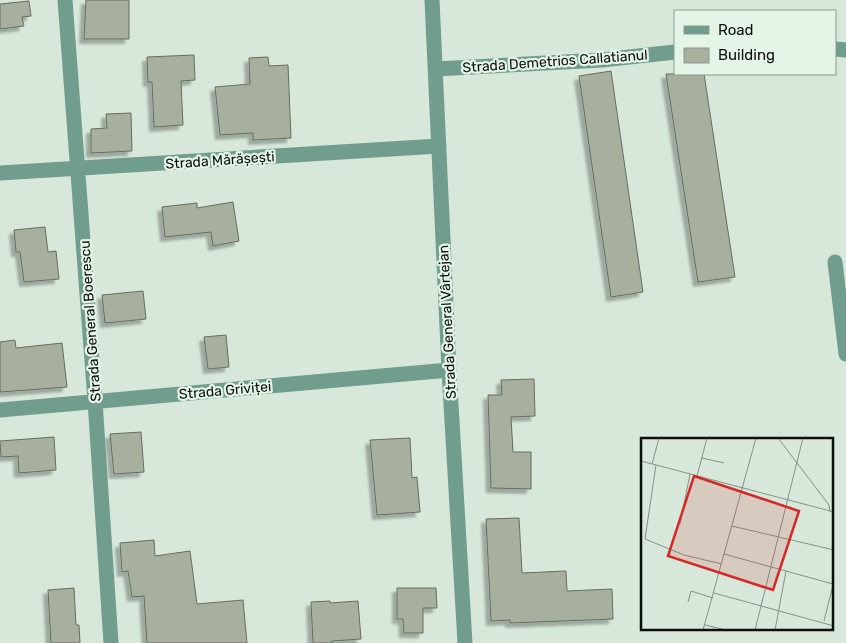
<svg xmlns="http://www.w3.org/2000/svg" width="846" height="643" font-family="Rubik,sans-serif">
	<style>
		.building { fill: #a7b09f; stroke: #666d5e; filter: url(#shadow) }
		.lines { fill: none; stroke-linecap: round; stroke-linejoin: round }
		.minor { stroke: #709d8e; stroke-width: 15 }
		.labels { text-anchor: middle; stroke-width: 4.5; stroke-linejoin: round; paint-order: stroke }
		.street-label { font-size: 14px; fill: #0b100c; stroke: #e4f4e7 }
		.inset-road { fill: none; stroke: #859188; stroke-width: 1 }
		.view { fill: #d62828; fill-opacity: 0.15; stroke: #d62828; stroke-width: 2.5 }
		.inset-edge { fill: none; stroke: #0b100c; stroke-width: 2.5 }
	</style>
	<defs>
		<filter id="shadow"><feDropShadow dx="-4.5" dy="4.5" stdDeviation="1" flood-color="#0004"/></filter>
	</defs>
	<rect width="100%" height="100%" fill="#d7e7da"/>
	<path class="building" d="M86,0h43v39h-45z
		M29,1l2,15 -9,1 2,9 -24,3v-25z
		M194,55l1,25 -14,1 2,44 -29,2 -2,-45h-4l-1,-25z
		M268,57l1,9 19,-1 3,73 -38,2v-7l-33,2 -5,-48 35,-3 -1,-26z
		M611,71l32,221 -32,5 -32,-221z
		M666,74h38l31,203 -37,5z
		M131,113l1,38 -41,2v-24l16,-1 -1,-14z
		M233,202l6,39 -26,5 -2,-14 -46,5 -3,-30 35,-4v5z
		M45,227l3,25 8,-1 3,28 -35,3 -4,-30h-4l-2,-22z
		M143,291l3,28 -41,4 -3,-28z
		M226,335l3,32 -21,2 -4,-32z
		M15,340l1,8 46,-5 5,44 -67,5v-50z
		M534,379l1,37 -24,1 2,35h18v37l-40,-1 -3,-93h14l-1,-15z
		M141,432l3,40 -30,2 -4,-40z
		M54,437l2,33 -37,3 -1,-17 -17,1 -1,-16z
		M410,438l2,40 5,-1 3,35 -43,3 -7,-75z
		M519,518l3,55 44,-2 1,20 45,-2 1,30 -103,4v-3l-19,1 -5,-102z
		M154,540l1,16 35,-5 7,53 46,-4 4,43h-100l-3,-47 -12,1 -4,-26 -6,1 -2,-29z
		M74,588l2,37h3l1,18h-29l-3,-53z
		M397,588h39l1,20h-14v25h-19l-1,-14h-6z
		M330,601v2l28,-2 3,38 -29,2v2h-19l-2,-41z"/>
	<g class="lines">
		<path class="minor" d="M65,0l30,401 16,242
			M432,0l17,370 16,273
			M835,49l11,1
			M436,69l166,-9 73,-8
			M0,173l439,-27
			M835,262l11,92
			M0,410l449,-40"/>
	</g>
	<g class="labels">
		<g class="street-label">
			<text transform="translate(555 61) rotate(-4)" y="5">Strada Demetrios Callatianul</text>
			<text transform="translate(220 160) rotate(-4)" y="5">Strada Mărășești</text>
			<text transform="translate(90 321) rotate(-94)" y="5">Strada General Boerescu</text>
			<text transform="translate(447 322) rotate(-93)" y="5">Strada General Vârtejan</text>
			<text transform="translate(225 390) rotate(-5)" y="5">Strada Griviței</text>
		</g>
	</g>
	<g transform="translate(641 438)">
		<rect width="192" height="192" fill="#d7e7da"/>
		<path class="inset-road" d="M137,0l51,67 1,7M61,20l22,5M0,23l193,51M11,26l7,-26M56,38l10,-38M39,86l10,-50M91,88l102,24M4,101l39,16 38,9M4,101l11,-74M83,116l109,30M73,155l120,33M47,164l3,-11 22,7M183,183l10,-40M64,187l21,5M62,192l53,-192M114,192l48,-192M134,192l11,-59"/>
		<path class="view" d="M53,38l105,35 -26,79 -105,-34z"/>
		<rect width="192" height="192" class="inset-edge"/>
	</g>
	<rect x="674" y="10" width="162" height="65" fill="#e4f4e7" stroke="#8d998f"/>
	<rect x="684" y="26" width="25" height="8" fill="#709d8e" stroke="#8d998f"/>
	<text x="718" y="35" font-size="15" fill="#0b100c">Road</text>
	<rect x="684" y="48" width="25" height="15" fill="#a7b09f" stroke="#8d998f"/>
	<text x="718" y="60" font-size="15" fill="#0b100c">Building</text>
</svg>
